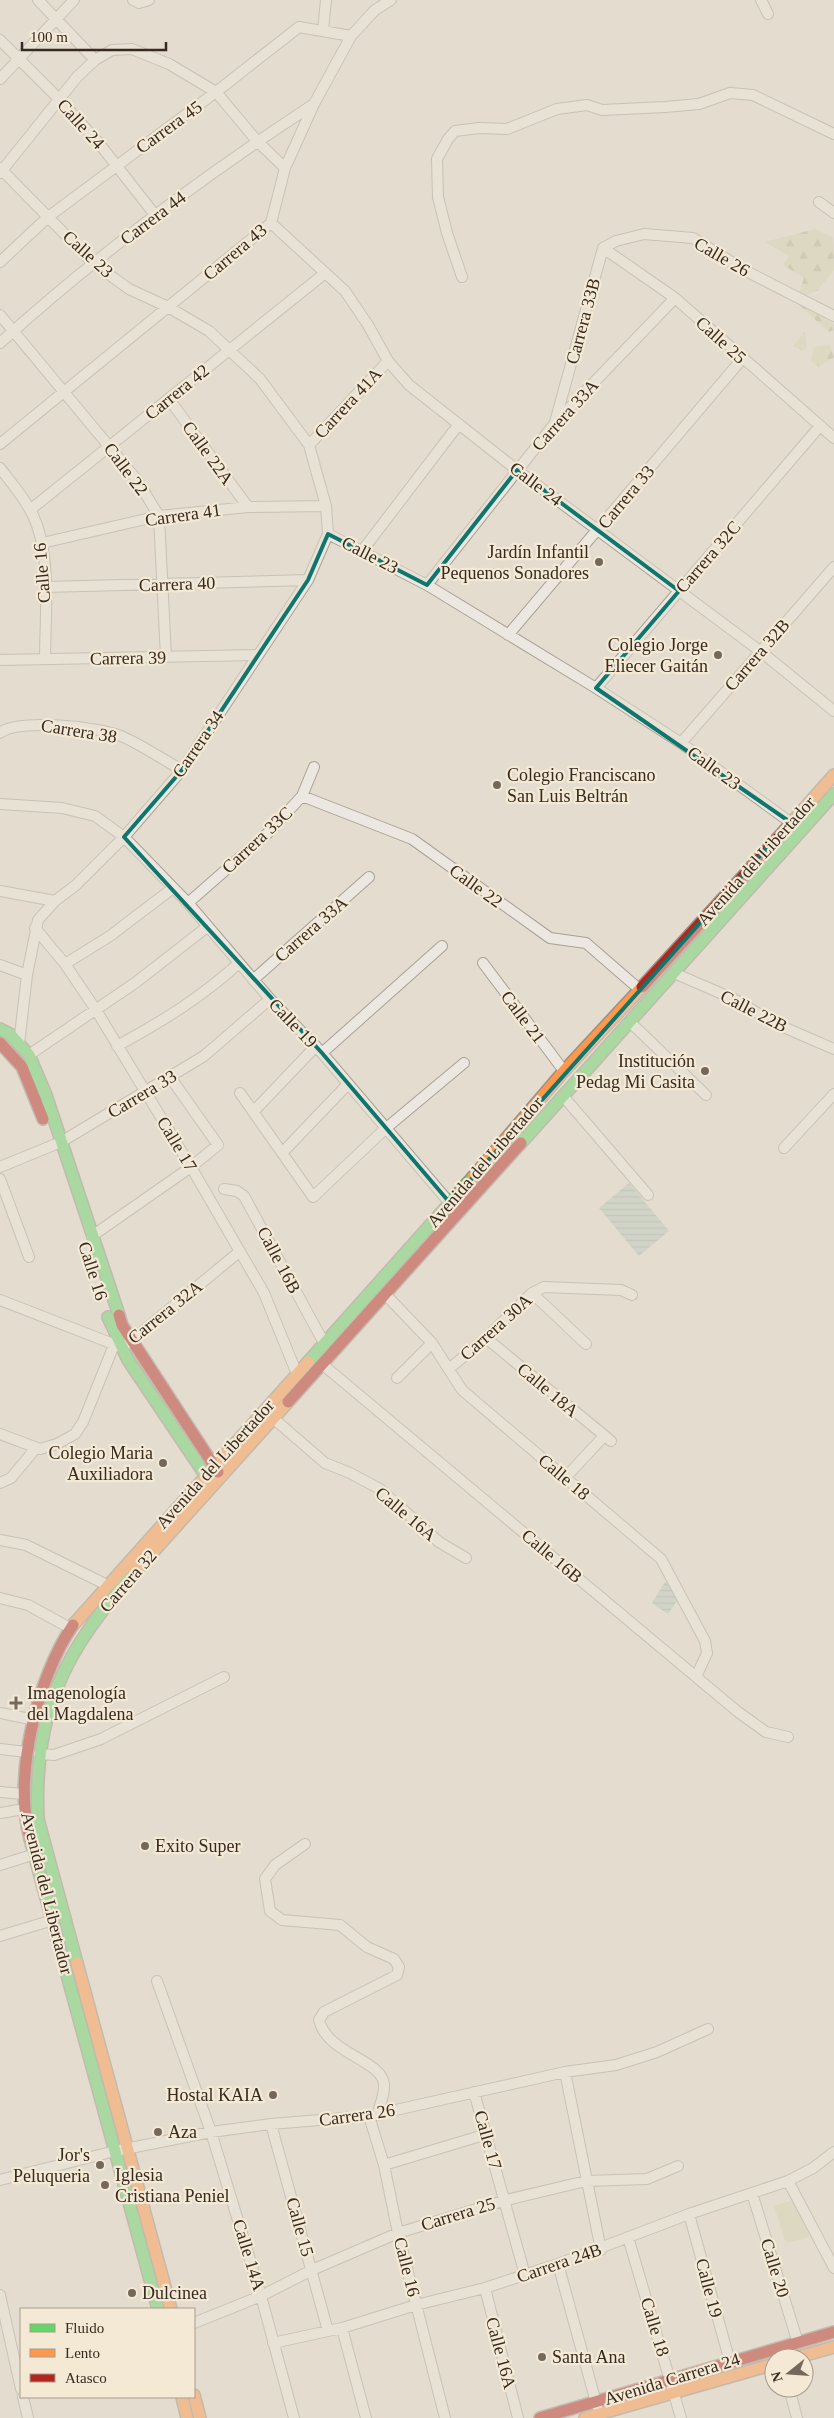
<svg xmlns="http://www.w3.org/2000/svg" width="834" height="2418" font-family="Georgia,serif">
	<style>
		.forest { fill: url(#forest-firs) }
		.pitch { fill: #d4d2b2 }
		.water { fill: url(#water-rules) }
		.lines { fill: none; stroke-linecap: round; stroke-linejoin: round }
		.street-casing { stroke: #a9a197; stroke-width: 12 }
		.fast-casing { stroke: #999187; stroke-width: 14 }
		.slow-casing { stroke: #999187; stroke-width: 14 }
		.jam-casing { stroke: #999187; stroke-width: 14 }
		.street { stroke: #ece7e0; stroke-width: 10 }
		.fast { stroke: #63d668; stroke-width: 11 }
		.slow { stroke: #ff974d; stroke-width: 11 }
		.jam { stroke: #b3261e; stroke-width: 11 }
		.marked { fill: none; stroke: #0f766e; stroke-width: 4; stroke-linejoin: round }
		.poi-dot { fill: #74685d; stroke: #f4e9d5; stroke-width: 2 }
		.labels { text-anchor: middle; stroke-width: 4.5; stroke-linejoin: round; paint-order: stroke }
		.street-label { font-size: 18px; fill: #372a20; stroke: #f4e9d5 }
		.poi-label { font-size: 18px; fill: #372a20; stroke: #f4e9d5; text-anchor: start }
	</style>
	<defs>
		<pattern id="forest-firs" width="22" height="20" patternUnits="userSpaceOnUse" patternTransform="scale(1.25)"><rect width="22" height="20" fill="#d4d2b2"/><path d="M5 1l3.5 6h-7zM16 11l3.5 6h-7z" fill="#b7b499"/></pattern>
		<pattern id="water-rules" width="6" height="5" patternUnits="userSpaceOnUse" patternTransform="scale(1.25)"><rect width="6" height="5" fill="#b9c8be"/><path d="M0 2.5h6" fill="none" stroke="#a0aca3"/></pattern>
	</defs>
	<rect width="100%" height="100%" fill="#e4dcce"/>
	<path class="forest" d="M815,229l18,9 1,32 -17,21 -11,4 -7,-2 5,-15 -21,-13 6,-9 -24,-14z
		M791,298l43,26v6l-5,2z
		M805,332l2,16 -5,3 -9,-5z
		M830,345l4,12 -15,10 -8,-6 3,-14z"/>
	<path class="pitch" d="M796,2199l13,38 -23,6 -12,-37z"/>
	<path class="water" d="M629,1183l40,48 -30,25 -40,-48z
		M665,1582l18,10 -15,22 -16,-11z"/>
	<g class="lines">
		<defs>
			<path id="street" d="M38,0l57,60
				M133,0l6,3 10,-3
				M761,0l7,14
				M323,31l3,-31
				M0,40l60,60 38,42 57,73
				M0,79l74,-79
				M0,168l93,95 36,26 39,18 41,24 51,48 49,66 17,61 2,28 -20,46 -126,190 -58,67 -48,48 -21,16 -17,19 -11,55 -8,69
				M0,173l77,-96 18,-17 17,-10 20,-1 37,15 47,28 41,49 28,27
				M819,202l15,11
				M271,223l74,68 23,34 20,36 21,24 108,85 243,181 74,60
				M603,248l72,50 159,140
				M603,248l13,-7 28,-7 49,4 53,33 88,45
				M0,262l48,-45 168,-125 83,-65 52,9
				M462,277l-15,-44 -9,-36 -1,-38 11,-20 7,-8 24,-3 28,1 50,-20 30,-4 15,5 63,-3 34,-3 31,-11 23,2 81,39
				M0,315l137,165 22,36 7,141
				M0,343c98,-89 204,-167 314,-239
				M169,399l79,108
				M555,422l48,-174
				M0,444l271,-221 14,-55 29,-64 37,-68 24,-26 16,-10
				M309,445l79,-84
				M0,468c10,13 21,26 29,40 24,40 16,106 16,151
				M30,510l294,-236
				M328,534l99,51 169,103 85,55 109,79
				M42,543l117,-27 89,-9 78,-1
				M362,551l97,-127
				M427,585l128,-162 120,-125
				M45,587l263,-7
				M508,635l234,-276
				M0,660l256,-5
				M596,688l224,-262
				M0,733c18,-15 100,-6 121,3 21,9 41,23 61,34
				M681,743l153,-176
				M302,796l110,43 138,99 36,5 53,46
				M0,804l62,4 33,8 29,21 64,66 82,96 52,54 132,155
				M0,891l55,10
				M188,903l81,-71 33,-36 12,-29
				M35,928l30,36 31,46 95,157 73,126 33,81
				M483,963l81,108
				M65,964l45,-28 63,-48
				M0,965l27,10
				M674,973l60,26 40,24 60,26
				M253,980l116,-103
				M630,1022l76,73
				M117,1046c44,-24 85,-49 122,-83
				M322,1053l120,-107
				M29,1055l106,-72 72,-56
				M240,1093l73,104 72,-68 79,-66
				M563,1096l85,99
				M253,1112l63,-66
				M784,1148l50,-54
				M282,1153l66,-69
				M0,1167l61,-25 143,-86 66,-57
				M0,1179l29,78
				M224,1189l13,2 7,5 80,147
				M92,1236l99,-69 27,-22 -48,-68
				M532,1293l54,51
				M385,1294l47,49 30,47 199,169 44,82 2,12 -11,24
				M0,1300l121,47 10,-6 108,-89
				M486,1338l125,103
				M322,1364l416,348 28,20 22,5
				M450,1368l36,-30 46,-45 12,-6 77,3 11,5
				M397,1378l35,-35
				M273,1418l52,45 25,10 30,16 59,53 27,16
				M0,1434l40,15 17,-5 18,-10 8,-12 31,-77
				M565,1478l39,-42
				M0,1483l11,-5 25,-30
				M0,1540l26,5 81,40
				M0,1598l28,7 42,23
				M0,1713l35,7
				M0,1749l27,3
				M39,1754l15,1 47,-16 123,-62
				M0,1792l24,2
				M0,1813l24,-4
				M305,1844l-30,21 -10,14 5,32 12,9 58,5 27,22 27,12 5,8 -2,8 -73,37 -5,8c9,35 62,39 65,64 1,10 -4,21 -7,31
				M0,1865l35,-11
				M0,1936l53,-16
				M157,1981l54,151 50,164 33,122
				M565,2072l36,178
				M474,2092l51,183
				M369,2116l15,49 14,68 47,185
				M271,2124l57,207
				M384,2165l103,-31
				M0,2180l115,-29 96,-19 60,-8 98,-8 196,-44 51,-7 41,-13 51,-23
				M788,2181l46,87
				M752,2193l46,150
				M689,2214l41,148
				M628,2237l53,181
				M558,2264l39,142
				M485,2288l33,130
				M0,2295l21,94
				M194,2323l67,-27 51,-26 86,-37 108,-33 80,-19 61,-2 31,-13
				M342,2328l24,90
				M273,2343l69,-15 74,-23 69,-17 73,-24 131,-50 99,-33 25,-13 21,-16
				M789,2388l8,30
				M23,2397l5,21"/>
			<path id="fast" d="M0,1029l10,5 19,21 17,40 73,220
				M521,1143l313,-349
				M108,1317l20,43 82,122
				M308,1362l165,-185
				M30,1839l128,470
				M77,1963l-39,-144c-5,-108 27,-169 97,-247"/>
			<path id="slow" d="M778,838l56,-63
				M473,1177l91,-106 78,-84
				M135,1572l153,-170
				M73,1625l235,-263
				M77,1963l94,346
				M795,2358l39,-11
				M194,2395l6,23
				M182,2397l5,21
				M585,2418l189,-54"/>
			<path id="jam" d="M642,987l136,-149
				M0,1043l22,24 21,52
				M119,1315l3,10 96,147
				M288,1402l233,-259
				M30,1839c-17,-63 7,-161 43,-214
				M540,2418l294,-86"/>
		</defs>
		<use href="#street" class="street-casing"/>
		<use href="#fast" class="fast-casing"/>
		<use href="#slow" class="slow-casing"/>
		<use href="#jam" class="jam-casing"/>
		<use href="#street" class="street"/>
		<use href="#fast" class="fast"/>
		<use href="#slow" class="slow"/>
		<use href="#jam" class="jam"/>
	</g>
	<path d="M0 0H834V2418H0ZM517,470l162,121 -83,97 194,134 -340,381 -128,-150 -198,-216 58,-67 126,-190 20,-46 99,51z" fill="#e4dcce" fill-opacity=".55" fill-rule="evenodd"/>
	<path class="marked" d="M517,470l162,121 -83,97 194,134 -340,381 -128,-150 -198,-216 58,-67 126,-190 20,-46 99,51z"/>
	<g class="poi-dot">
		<circle cx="599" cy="562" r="5"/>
		<circle cx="718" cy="655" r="5"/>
		<circle cx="497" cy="785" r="5"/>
		<circle cx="705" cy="1071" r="5"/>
		<circle cx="163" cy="1463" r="5"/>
		<path d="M13.5 1695.5h5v5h5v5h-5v5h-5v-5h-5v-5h5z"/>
		<circle cx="145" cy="1846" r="5"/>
		<circle cx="273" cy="2095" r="5"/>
		<circle cx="158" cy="2132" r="5"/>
		<circle cx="100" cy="2165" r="5"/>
		<circle cx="105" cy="2185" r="5"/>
		<circle cx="132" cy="2293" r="5"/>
		<circle cx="542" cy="2357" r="5"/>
	</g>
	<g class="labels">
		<g class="street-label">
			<text transform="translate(81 124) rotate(48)" y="6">Calle 24</text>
			<text transform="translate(169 127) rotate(-36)" y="6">Carrera 45</text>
			<text transform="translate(153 218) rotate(-37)" y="6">Carrera 44</text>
			<text transform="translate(235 252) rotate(-40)" y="6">Carrera 43</text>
			<text transform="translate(88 254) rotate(42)" y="6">Calle 23</text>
			<text transform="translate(722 257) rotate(30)" y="6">Calle 26</text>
			<text transform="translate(583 321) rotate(-75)" y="6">Carrera 33B</text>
			<text transform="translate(721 340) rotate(42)" y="6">Calle 25</text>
			<text transform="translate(177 392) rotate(-39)" y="6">Carrera 42</text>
			<text transform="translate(348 403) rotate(-47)" y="6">Carrera 41A</text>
			<text transform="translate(565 415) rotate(-48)" y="6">Carrera 33A</text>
			<text transform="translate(208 453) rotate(54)" y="6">Calle 22A</text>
			<text transform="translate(126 469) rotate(53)" y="6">Calle 22</text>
			<text transform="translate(536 484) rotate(37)" y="6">Calle 24</text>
			<text transform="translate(626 497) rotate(-50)" y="6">Carrera 33</text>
			<text transform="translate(183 515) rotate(-8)" y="6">Carrera 41</text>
			<text transform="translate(370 555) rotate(27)" y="6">Calle 23</text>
			<text transform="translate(708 557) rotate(-49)" y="6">Carrera 32C</text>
			<text transform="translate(42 573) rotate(-95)" y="6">Calle 16</text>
			<text transform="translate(177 584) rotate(-2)" y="6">Carrera 40</text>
			<text transform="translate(757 655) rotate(-49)" y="6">Carrera 32B</text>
			<text transform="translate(128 658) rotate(-1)" y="6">Carrera 39</text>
			<text transform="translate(79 731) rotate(9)" y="6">Carrera 38</text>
			<text transform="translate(198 744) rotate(-56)" y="6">Carrera 34</text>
			<text transform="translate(714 768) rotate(36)" y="6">Calle 23</text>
			<text transform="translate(257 840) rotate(-43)" y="6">Carrera 33C</text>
			<text transform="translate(756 861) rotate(-48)" y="6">Avenida del Libertador</text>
			<text transform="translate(476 886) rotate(36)" y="6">Calle 22</text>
			<text transform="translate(311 929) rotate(-41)" y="6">Carrera 33A</text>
			<text transform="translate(754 1011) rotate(27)" y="6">Calle 22B</text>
			<text transform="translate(523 1017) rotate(53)" y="6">Calle 21</text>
			<text transform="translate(293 1023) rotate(46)" y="6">Calle 19</text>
			<text transform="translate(142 1094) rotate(-31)" y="6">Carrera 33</text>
			<text transform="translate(177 1144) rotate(59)" y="6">Calle 17</text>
			<text transform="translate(485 1162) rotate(-49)" y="6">Avenida del Libertador</text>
			<text transform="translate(279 1260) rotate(62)" y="6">Calle 16B</text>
			<text transform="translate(93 1271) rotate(72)" y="6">Calle 16</text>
			<text transform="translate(165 1312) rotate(-39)" y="6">Carrera 32A</text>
			<text transform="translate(496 1327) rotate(-42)" y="6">Carrera 30A</text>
			<text transform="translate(548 1390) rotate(40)" y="6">Calle 18A</text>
			<text transform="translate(215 1464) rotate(-48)" y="6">Avenida del Libertador</text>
			<text transform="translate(564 1477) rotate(40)" y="6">Calle 18</text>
			<text transform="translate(406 1514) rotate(40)" y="6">Calle 16A</text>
			<text transform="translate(552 1556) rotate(40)" y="6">Calle 16B</text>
			<text transform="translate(128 1581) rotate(-49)" y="6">Carrera 32</text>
			<text transform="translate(47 1893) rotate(76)" y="6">Avenida del Libertador</text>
			<text transform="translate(357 2115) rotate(-8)" y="6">Carrera 26</text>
			<text transform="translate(488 2140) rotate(74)" y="6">Calle 17</text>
			<text transform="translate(458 2214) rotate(-17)" y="6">Carrera 25</text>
			<text transform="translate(300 2227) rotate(74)" y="6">Calle 15</text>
			<text transform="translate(249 2255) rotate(73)" y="6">Calle 14A</text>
			<text transform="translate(559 2263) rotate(-19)" y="6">Carrera 24B</text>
			<text transform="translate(407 2267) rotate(76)" y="6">Calle 16</text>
			<text transform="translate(775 2268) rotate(73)" y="6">Calle 20</text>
			<text transform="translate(709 2288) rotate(75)" y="6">Calle 19</text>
			<text transform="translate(655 2327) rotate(73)" y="6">Calle 18</text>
			<text transform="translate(501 2353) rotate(75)" y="6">Calle 16A</text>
			<text transform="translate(672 2379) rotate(-17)" y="6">Avenida Carrera 24</text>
		</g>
		<g class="poi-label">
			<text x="589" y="558" text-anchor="end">Jardín Infantil<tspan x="589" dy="21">Pequenos Sonadores</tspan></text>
			<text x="708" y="651" text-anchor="end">Colegio Jorge<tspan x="708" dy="21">Eliecer Gaitán</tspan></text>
			<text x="507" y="781">Colegio Franciscano<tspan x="507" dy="21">San Luis Beltrán</tspan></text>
			<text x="695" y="1067" text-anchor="end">Institución<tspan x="695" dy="21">Pedag Mi Casita</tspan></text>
			<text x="153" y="1459" text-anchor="end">Colegio Maria<tspan x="153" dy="21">Auxiliadora</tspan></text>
			<text x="27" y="1699">Imagenología<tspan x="27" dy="21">del Magdalena</tspan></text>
			<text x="155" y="1852">Exito Super</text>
			<text x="263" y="2101" text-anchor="end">Hostal KAIA</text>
			<text x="168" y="2138">Aza</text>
			<text x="90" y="2161" text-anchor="end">Jor's<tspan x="90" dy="21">Peluqueria</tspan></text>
			<text x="115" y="2181">Iglesia<tspan x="115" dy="21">Cristiana Peniel</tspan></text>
			<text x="142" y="2299">Dulcinea</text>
			<text x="552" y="2363">Santa Ana</text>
		</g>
	</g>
	<rect x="20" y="2308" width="175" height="90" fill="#f4e9d5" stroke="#a89d8d"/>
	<rect x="30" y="2324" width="25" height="8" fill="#63d668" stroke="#a89d8d"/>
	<text x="65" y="2333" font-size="15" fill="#372a20">Fluido</text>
	<rect x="30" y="2349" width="25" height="8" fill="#ff974d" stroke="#a89d8d"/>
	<text x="65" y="2358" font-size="15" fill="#372a20">Lento</text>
	<rect x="30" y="2374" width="25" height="8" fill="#b3261e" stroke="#a89d8d"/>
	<text x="65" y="2383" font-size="15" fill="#372a20">Atasco</text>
	<g transform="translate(789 2373) rotate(253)"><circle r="24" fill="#f4e9d5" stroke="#a89d8d"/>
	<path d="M0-4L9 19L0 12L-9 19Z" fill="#74685d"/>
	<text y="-8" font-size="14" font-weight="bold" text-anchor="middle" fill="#372a20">N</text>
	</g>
	<path d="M22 42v8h144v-8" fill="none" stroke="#372a20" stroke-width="2.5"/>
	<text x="30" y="42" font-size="15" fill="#372a20" stroke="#f4e9d5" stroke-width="4" paint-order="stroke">100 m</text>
</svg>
